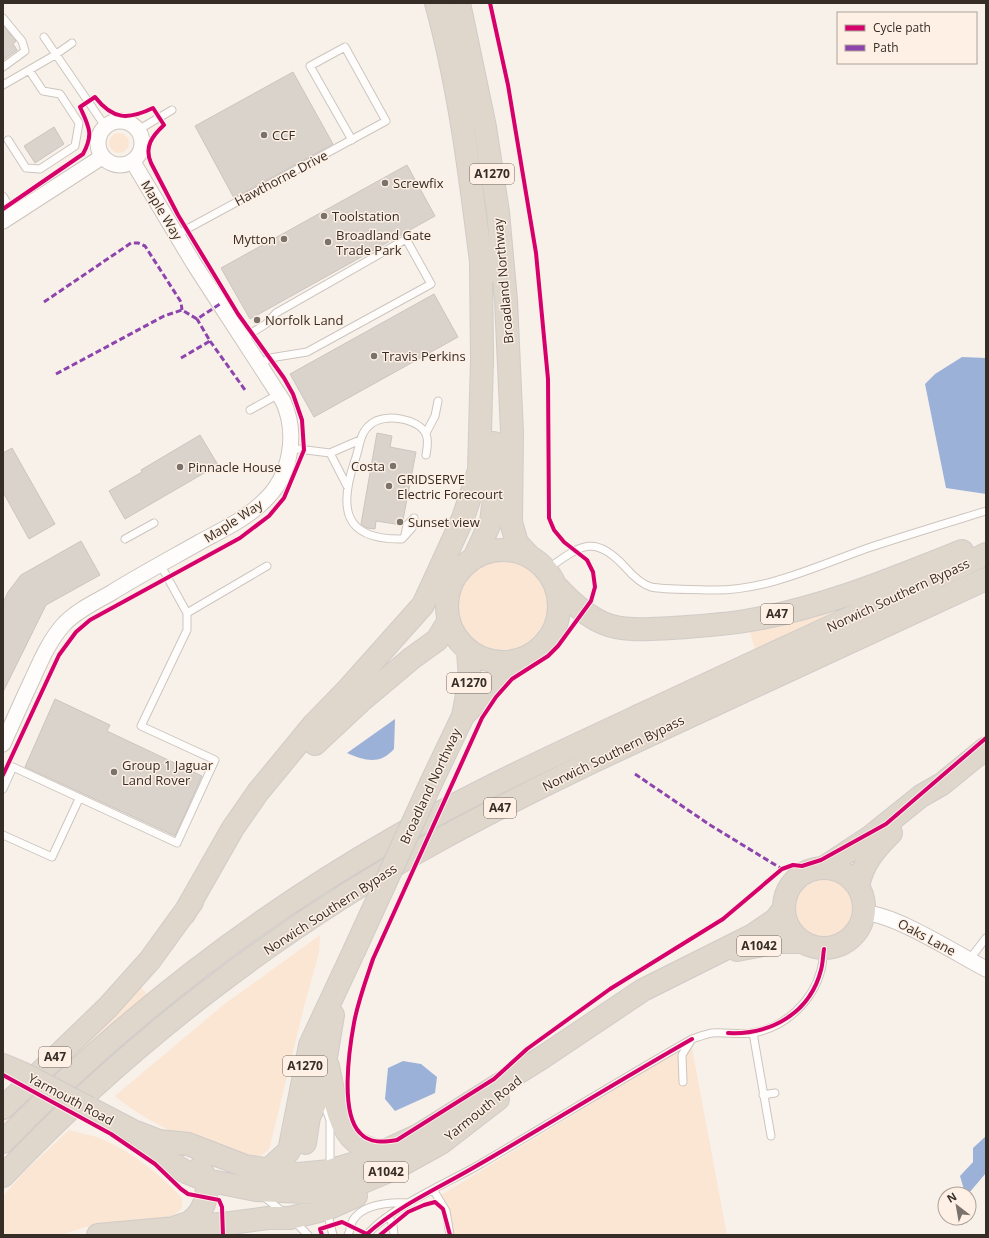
<svg xmlns="http://www.w3.org/2000/svg" width="989" height="1238" font-family="'Open Sans',sans-serif">
	<style>
		.green { fill: #fbe6d4 }
		.water { fill: #9bb1d8 }
		.building { fill: #dad3cc; stroke: #ccc4be }
		.lines { fill: none; stroke-linecap: round; stroke-linejoin: round }
		.service-casing { stroke: #cdc5be; stroke-width: 9 }
		.minor-casing { stroke: #cdc5be; stroke-width: 17 }
		.trunk-casing { stroke: #d0ccc8; stroke-width: 24 }
		.service { stroke: #fefdfc; stroke-width: 7 }
		.minor { stroke: #fefdfc; stroke-width: 15 }
		.trunk { stroke: #dfd6cc; stroke-width: 22 }
		.trunk-bridge-casing { stroke: #d0ccc8; stroke-width: 24; stroke-linecap: butt }
		.trunk-bridge { stroke: #dfd6cc; stroke-width: 22 }
		.quiet { stroke: #8e44ad; stroke-width: 3; stroke-dasharray: 6 3; stroke-linecap: butt }
		.cycleway-casing { stroke: #fef0e4; stroke-width: 6 }
		.cycleway { stroke: #d6006c; stroke-width: 4 }
		.poi-dot { fill: #7a726b; stroke: #fef0e4; stroke-width: 1.5 }
		.labels { text-anchor: middle; stroke-width: 3; stroke-linejoin: round; paint-order: stroke }
		.shield { fill: #fef0e4; stroke: #72685f; stroke-width: 1 }
		.shield-label { font-size: 12px; font-weight: bold; fill: #362d26 }
		.poi-label { font-size: 13px; fill: #362d26; stroke: #fef0e4; text-anchor: start }
		.street-label { font-size: 13px; fill: #362d26; stroke: #fef0e4 }
	</style>
	<rect width="100%" height="100%" fill="#f8f1ea"/>
	<path class="green" d="M109 143a10 10 0 1 1 20 0a10 10 0 1 1-20 0Z
		M458 606a46 46 0 1 1 92 0a46 46 0 1 1-92 0Z
		M920,576l-164,77 -7,-24z
		M795 910a30 30 0 1 1 60 0a30 30 0 1 1-60 0Z
		M320,935l-1,18 -15,54 -35,143 -14,10c-9,-2 -19,-2 -27,-5 -36,-13 -84,-34 -113,-59l108,-91z
		M139,985l9,10 -145,134v-10l13,-14z
		M692,1048l35,187h-273l-3,-19 -10,-21 231,-140z
		M69,1130c11,3 23,5 33,9 31,14 57,34 80,59v10l-8,7 -16,6 -72,6 -25,8h-58v-39l23,-26z"/>
	<path class="water" d="M962,357l24,1v136l-40,-6 -21,-104 10,-10z
		M395,719l-1,30c-14,16 -29,12 -47,4z
		M403,1061l18,3 16,13 -2,16 -40,18 -10,-12 3,-31z
		M986,1136v37l-17,20h-4l-5,-17 13,-14v-14z"/>
	<path class="building" d="M3,26l13,15 -3,3 4,6 -14,10z
		M293,72l40,72 -99,54 -39,-72z
		M54,127l10,17 -29,19 -11,-17z
		M407,165l28,51 -185,103 -29,-51z
		M434,294l24,43 -144,80 -24,-43z
		M377,433l15,3 -2,11 26,5 -14,73 -26,-4 -1,8 -8,-1 -6,-4z
		M200,435l18,30 -93,54 -16,-28 33,-19 -1,-2z
		M12,448l43,76 -26,15 -26,-47v-39z
		M81,541l19,34 -54,30 -43,87v-89l5,-11 13,-17z
		M55,699l55,26 -3,6 95,45 -27,60 -150,-69z"/>
	<g class="lines">
		<defs>
			<path id="service" d="M3,18l19,23 3,10 -22,16
				M44,37l61,89
				M3,85l52,-30 17,-12
				M138,130l34,-20
				M8,140l18,28 14,1 35,-23 4,-23 -19,-29 -17,-3 -14,-21
				M3,196l11,18
				M177,235l10,-6 199,-108 -41,-74 -35,19 42,74
				M243,338l23,-14 10,-11 130,-74 25,45 -124,68 -37,6 -9,6
				M250,410l29,-16
				M426,433l9,-17 3,-15
				M290,448l40,5 30,-13
				M330,453l17,33
				M412,528l-10,11c-60,1 -63,-32 -47,-79 5,-13 4,-27 16,-36 13,-11 47,-6 55,10 3,7 1,14 0,21
				M405,535l2,-10 7,-7
				M125,539l29,-16
				M546,570c33,-23 47,-38 79,-3 7,8 16,17 26,20 15,3 41,2 58,3 55,2 108,-24 159,-42 39,-13 79,-25 118,-37
				M187,613l80,-47
				M3,789l10,-22 164,76 38,-83 -74,-34 46,-96v-17l-27,-49
				M3,835l49,22 27,-58
				M969,960l17,-22
				M753,1033l18,103
				M683,1082l-1,-27 10,-16
				M763,1095l12,-2
				M322,1098l8,22v49
				M434,1191l12,20 4,24
				M263,1196l20,16
				M327,1212l6,23
				M389,1217l4,8 1,10
				M294,1221l14,14
				M348,1235c2,-4 3,-11 5,-15 11,-17 40,-18 58,-17
				M367,1235c21,-26 80,-52 110,-69 72,-42 143,-86 215,-127 6,-2 14,-5 20,-6 14,-1 27,2 40,0 33,-5 61,-32 69,-63 2,-7 2,-15 3,-21"/>
			<path id="minor" d="M98 143a22 22 0 1 1 44 0a22 22 0 1 1-44 0Z
				M3,221l99,-64
				M3,744c10,-22 19,-43 29,-64 9,-20 18,-41 33,-57 13,-13 30,-21 46,-30 29,-18 59,-34 89,-51 22,-12 46,-23 64,-41 27,-25 34,-67 19,-100l-89,-137 -61,-102
				M865,913c30,1 92,41 121,56"/>
			<path id="trunk" d="M436,3c25,90 35,182 47,274
				M459,3l26,124 13,85 8,88 6,133 -1,89 6,21 13,14
				M447 606a56 56 0 1 1 112 0a56 56 0 1 1-112 0Z
				M474,558l17,-37 3,-22v-56
				M558,588c13,14 27,27 45,35 21,9 47,6 69,5 25,-2 49,-3 73,-7 75,-12 147,-42 217,-70
				M463,716l51,-54
				M315,744l47,-44 50,-42 25,-18 11,-18
				M431,783l32,-67 7,-37 -2,-28
				M784 908a40 40 0 1 1 80 0a40 40 0 1 1-80 0Z
				M823,868l47,-31 51,-41 21,-12 44,-36
				M858,887c4,-23 17,-38 33,-54
				M184,914l49,-86 25,-36 56,-68 35,-36 74,-83 18,-39 22,-48 16,-48 3,-111 -1,-95
				M737,950l41,-8h23
				M3,1065l19,8
				M328,1066c5,21 9,61 27,75 8,7 19,9 29,11
				M3,1108l105,-101 42,-47 42,-58
				M89,1108l44,23 26,10 29,3 57,22 53,8 32,-3 12,-4 23,-7 54,-25 124,-78 100,-67 110,-55 22,-15 8,-10
				M140,1137l23,21 23,14 20,8 50,10 73,3 22,-6 45,-19 45,-25 57,-44
				M3,1142c115,-118 249,-223 393,-305 80,-46 165,-85 249,-124 113,-53 228,-105 341,-159
				M305,1143l4,-26 11,-24 13,-78
				M269,1169l20,-18 21,-106 44,-94
				M3,1176c126,-133 276,-248 436,-336 91,-50 184,-93 277,-136 90,-41 180,-83 270,-125
				M176,1227c5,-2 11,-3 15,-6 16,-12 21,-36 9,-53
				M98,1235l133,-12 37,-5h22l37,-9 29,-13"/>
		</defs>
		<use href="#service" class="service-casing"/>
		<use href="#minor" class="minor-casing"/>
		<use href="#trunk" class="trunk-casing"/>
		<use href="#service" class="service"/>
		<use href="#minor" class="minor"/>
		<use href="#trunk" class="trunk"/>
		<defs>
			<path id="trunk-bridge" d="M354,951l77,-168
				M22,1073l67,35"/>
		</defs>
		<use href="#trunk-bridge" class="trunk-bridge-casing"/>
		<use href="#trunk-bridge" class="trunk-bridge"/>
		<path class="quiet" d="M44,302l87,-59h7l7,3 36,56 1,8
			M210,341l35,49
			M181,358l29,-17 -13,-22
			M56,374l108,-58 18,-6 15,9 23,-15
			M635,774l75,51 72,44"/>
		<defs>
			<path id="cycleway" d="M490,3l18,82 28,168 12,126 1,139 5,12 10,12 23,18 6,12 2,15 -4,14 -33,45 -10,10 -36,23 -16,18 -14,21 -109,241c-7,21 -15,42 -19,64 -5,27 -14,90 6,110 10,11 24,9 37,7l97,-61 33,-30 83,-60 113,-70 59,-50 11,-4 9,1 19,-6 65,-36 100,-86
				M3,209l80,-55c11,-20 6,-27 -3,-47l15,-10c18,23 33,23 58,11l11,17c-12,11 -20,22 -13,38l27,52 60,99 46,64 9,16 9,26 2,30 -20,48 -15,18 -29,22 -150,82 -14,12 -17,23 -56,120
				M728,1033c43,2 82,-20 93,-63 2,-7 2,-15 3,-21
				M3,1075l108,59 44,30 26,25 7,5 31,6 3,7 1,28
				M367,1234c32,-29 74,-47 111,-69 71,-41 142,-85 214,-126
				M322,1235l-2,-6 22,-7 27,13
				M380,1235l28,-23 16,-7 11,-3 8,7 7,26"/>
		</defs>
		<use href="#cycleway" class="cycleway-casing"/>
		<use href="#cycleway" class="cycleway"/>
	</g>
	<g class="poi-dot">
		<circle cx="264" cy="135" r="4"/>
		<circle cx="385" cy="183" r="4"/>
		<circle cx="324" cy="216" r="4"/>
		<circle cx="284" cy="239" r="4"/>
		<circle cx="328" cy="242" r="4"/>
		<circle cx="257" cy="320" r="4"/>
		<circle cx="374" cy="356" r="4"/>
		<circle cx="393" cy="466" r="4"/>
		<circle cx="180" cy="467" r="4"/>
		<circle cx="389" cy="486" r="4"/>
		<circle cx="400" cy="522" r="4"/>
		<circle cx="114" cy="772" r="4"/>
	</g>
	<g class="labels">
		<g class="shield">
			<rect x="470" y="164" width="44" height="20" rx="3"/>
			<rect x="761" y="604" width="32" height="20" rx="3"/>
			<rect x="447" y="673" width="44" height="20" rx="3"/>
			<rect x="484" y="798" width="32" height="20" rx="3"/>
			<rect x="737" y="936" width="44" height="20" rx="3"/>
			<rect x="39" y="1047" width="32" height="20" rx="3"/>
			<rect x="283" y="1056" width="44" height="20" rx="3"/>
			<rect x="364" y="1162" width="44" height="20" rx="3"/>
		</g>
		<g class="shield-label">
			<text x="492" y="178">A1270</text>
			<text x="777" y="618">A47</text>
			<text x="469" y="687">A1270</text>
			<text x="500" y="812">A47</text>
			<text x="759" y="950">A1042</text>
			<text x="55" y="1061">A47</text>
			<text x="305" y="1070">A1270</text>
			<text x="386" y="1176">A1042</text>
		</g>
		<g class="poi-label">
			<text x="272" y="140">CCF</text>
			<text x="393" y="188">Screwfix</text>
			<text x="332" y="221">Toolstation</text>
			<text x="336" y="240">Broadland Gate<tspan x="336" dy="15">Trade Park</tspan></text>
			<text x="276" y="244" text-anchor="end">Mytton</text>
			<text x="265" y="325">Norfolk Land</text>
			<text x="382" y="361">Travis Perkins</text>
			<text x="385" y="471" text-anchor="end">Costa</text>
			<text x="188" y="472">Pinnacle House</text>
			<text x="397" y="484">GRIDSERVE<tspan x="397" dy="15">Electric Forecourt</tspan></text>
			<text x="408" y="527">Sunset view</text>
			<text x="122" y="770">Group 1 Jaguar<tspan x="122" dy="15">Land Rover</tspan></text>
		</g>
		<g class="street-label">
			<text transform="translate(281 178) rotate(-28)" y="5">Hawthorne Drive</text>
			<text transform="translate(162 210) rotate(59)" y="5">Maple Way</text>
			<text transform="translate(503 281) rotate(-95)" y="5">Broadland Northway</text>
			<text transform="translate(233 521) rotate(-33)" y="5">Maple Way</text>
			<text transform="translate(898 595) rotate(-25)" y="5">Norwich Southern Bypass</text>
			<text transform="translate(613 753) rotate(-26)" y="5">Norwich Southern Bypass</text>
			<text transform="translate(430 786) rotate(-65)" y="5">Broadland Northway</text>
			<text transform="translate(330 909) rotate(-33)" y="5">Norwich Southern Bypass</text>
			<text transform="translate(927 937) rotate(28)" y="5">Oaks Lane</text>
			<text transform="translate(71 1099) rotate(28)" y="5">Yarmouth Road</text>
			<text transform="translate(483 1108) rotate(-39)" y="5">Yarmouth Road</text>
		</g>
	</g>
	<rect width="989" height="1238" fill="none" stroke="#362d26" stroke-width="8"/>
	<rect x="837" y="12" width="140" height="52" fill="#fef0e4" stroke="#aea298"/>
	<rect x="845" y="25" width="20" height="6" fill="#d6006c" stroke="#aea298"/>
	<text x="873" y="32" font-size="12" fill="#362d26">Cycle path</text>
	<rect x="845" y="45" width="20" height="6" fill="#8e44ad" stroke="#aea298"/>
	<text x="873" y="52" font-size="12" fill="#362d26">Path</text>
	<g transform="translate(957 1206) rotate(329)"><circle r="19" fill="#fef0e4" stroke="#aea298"/>
	<path d="M0-3L7 15L0 10L-7 15Z" fill="#7a726b"/>
	<text y="-6" font-size="11" font-weight="bold" text-anchor="middle" fill="#362d26">N</text>
	</g>
</svg>
